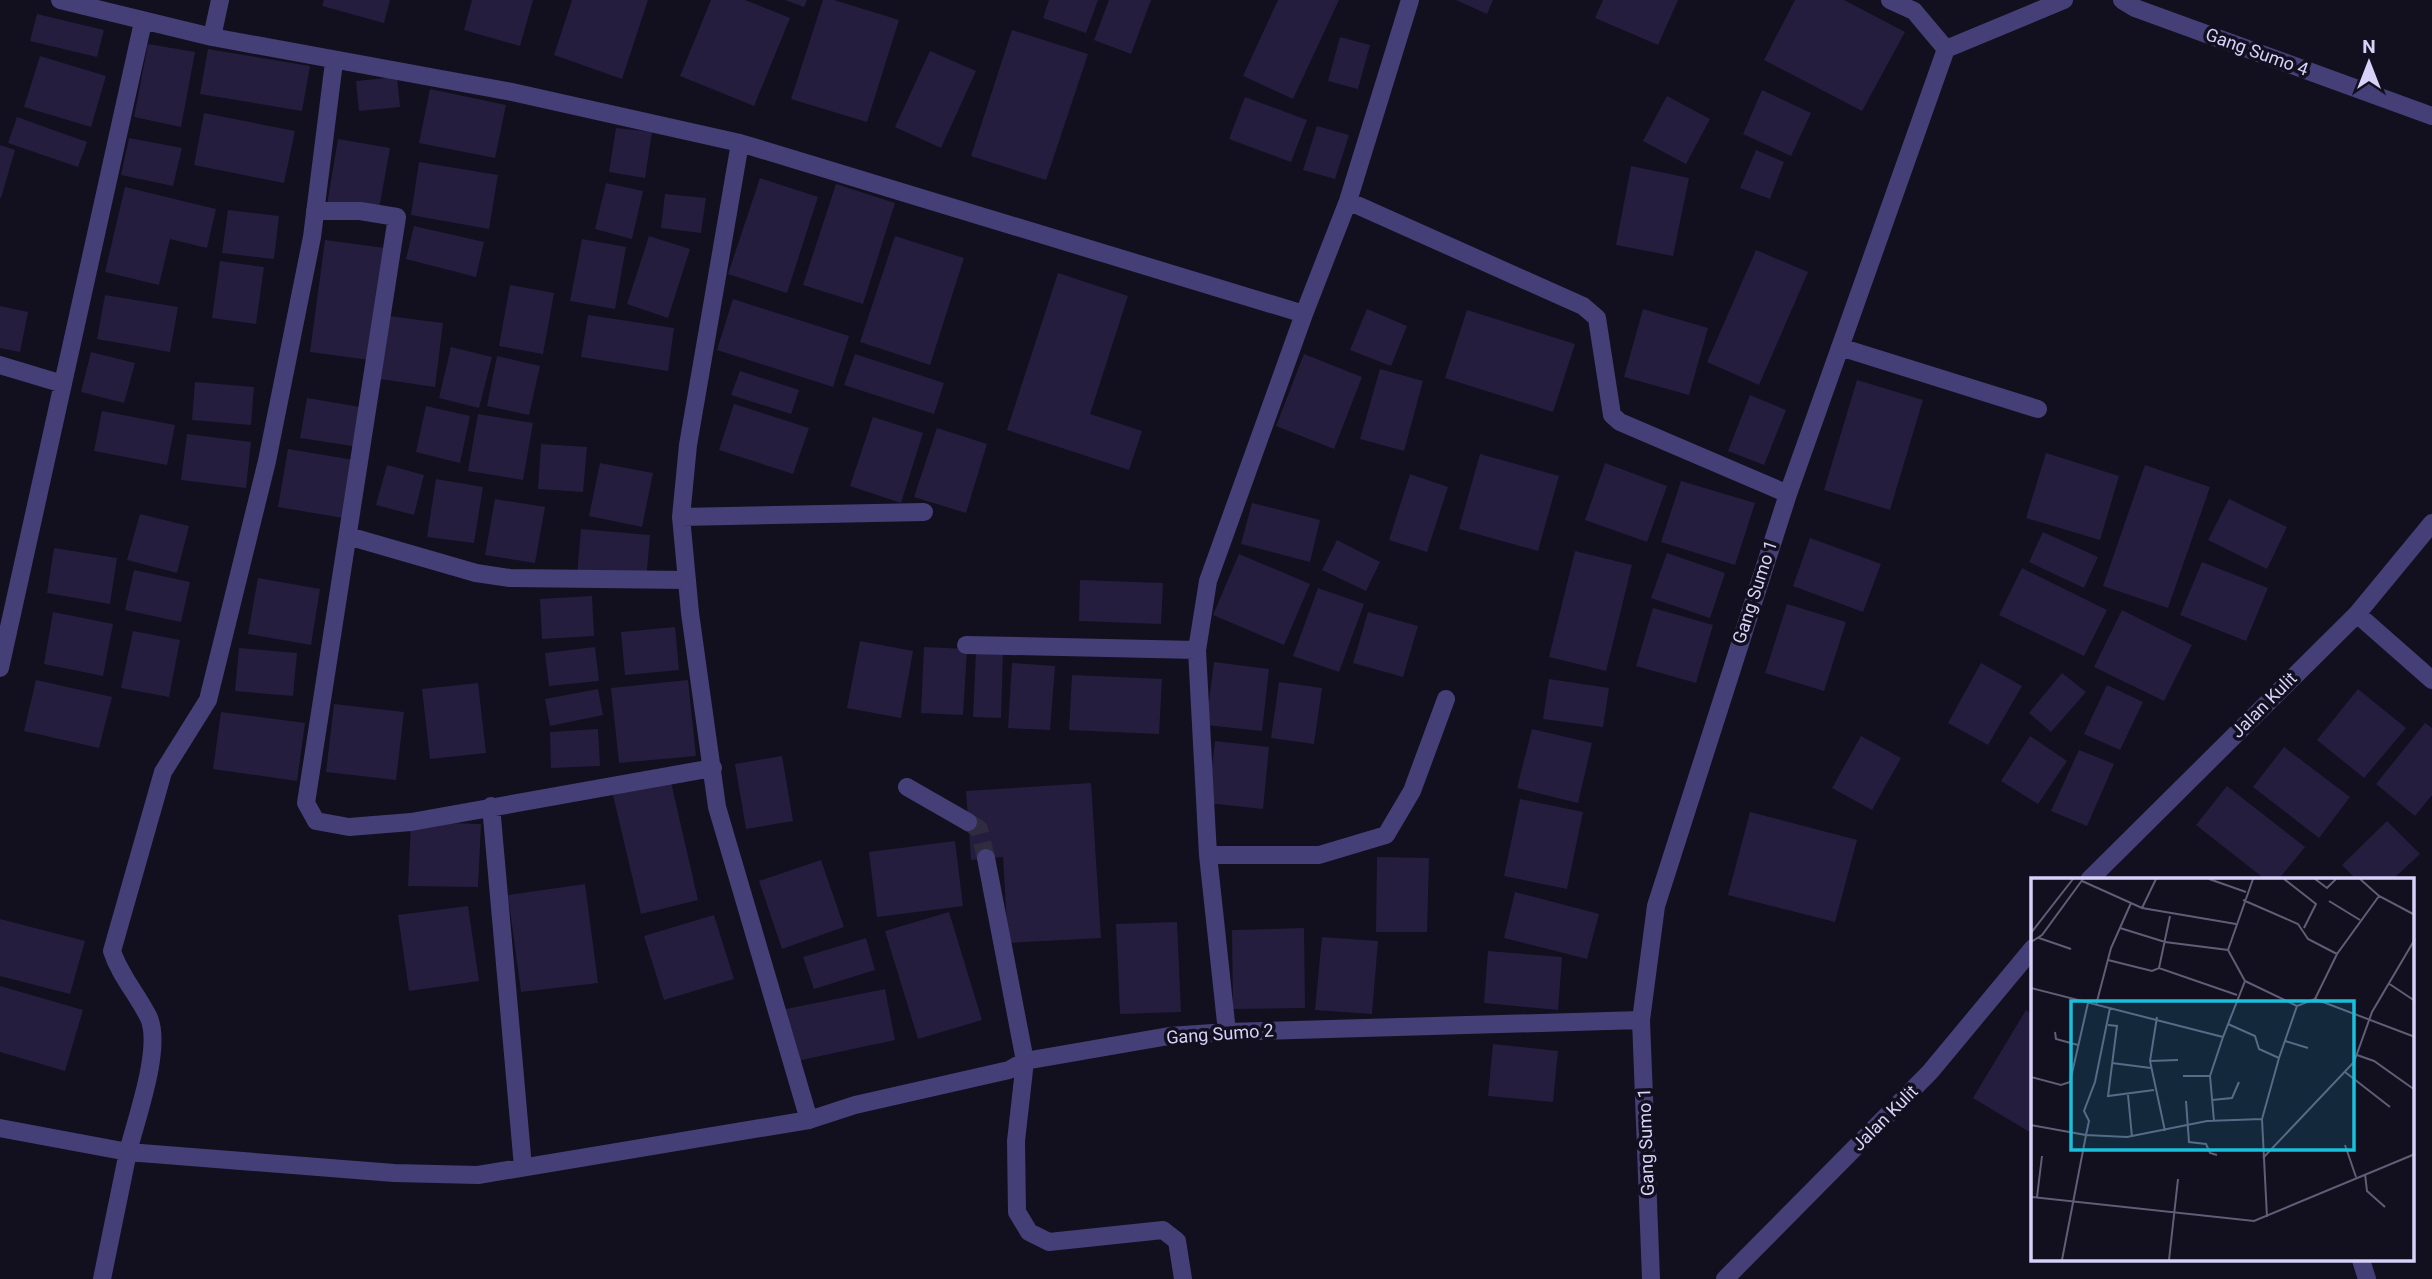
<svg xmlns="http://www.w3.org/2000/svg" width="2432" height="1279" font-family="Roboto,sans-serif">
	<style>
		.building { fill: #251d3d }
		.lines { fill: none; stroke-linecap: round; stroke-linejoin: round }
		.street-tunnel { stroke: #302c3f; stroke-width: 18; stroke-dasharray: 18 9; stroke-linecap: butt }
		.street { stroke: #443f77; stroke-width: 18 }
		.labels { text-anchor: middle; stroke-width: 7; stroke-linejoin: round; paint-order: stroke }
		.street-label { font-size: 18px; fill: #d8d1f9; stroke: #120f1e }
		.inset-road { fill: none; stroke: #615d76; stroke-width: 2 }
		.view { fill: #1abfdc; fill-opacity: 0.15; stroke: #1abfdc; stroke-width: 3.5 }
		.inset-edge { fill: none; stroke: #d8d1f9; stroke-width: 3.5 }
	</style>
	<rect width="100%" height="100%" fill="#120f1e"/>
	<path class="building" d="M324,0h66l-6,23 -62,-17z
		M472,0h61l-13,46 -56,-16z
		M572,0h76l-26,79 -68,-24z
		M711,0h34l45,18 -36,88 -74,-30z
		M785,0h22l-3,7z
		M823,0h11l65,20 -32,102 -76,-23z
		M1049,0h49l-12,33 -43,-15z
		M1109,0h42l-20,54 -37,-14z
		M1278,0h61l-46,99 -50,-23z
		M1456,0h37l-6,14z
		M1603,0h75l-20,45 -63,-27z
		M1795,0h49l61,32 -43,79 -98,-51z
		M37,14l67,16 -7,27 -67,-16z
		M1012,30l76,24 -42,126 -75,-24z
		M1340,37l30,8 -12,44 -30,-8z
		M148,44l47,8 -14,75 -47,-10z
		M208,49l102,17 -8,45 -102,-17z
		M930,51l46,20 -35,77 -46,-21z
		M40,56l66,20 -15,51 -67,-20z
		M397,77l3,30 -41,4 -3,-30z
		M430,89l76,16 -11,53 -76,-15z
		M1762,90l49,23 -20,43 -48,-22z
		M1667,96l43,23 -24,45 -43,-23z
		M1245,97l62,23 -16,42 -62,-23z
		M204,113l91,18 -11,52 -90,-18z
		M17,117l70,25 -9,25 -70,-24z
		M1317,126l32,9 -14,44 -32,-9z
		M616,128l36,4 -7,46 -36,-6z
		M129,138l53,10 -9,38 -52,-11z
		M338,139l52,9 -12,67 -51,-10z
		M0,145l15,5 -14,48h-1z
		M1756,150l28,12 -14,37 -30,-11z
		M419,162l79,13 -9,54 -78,-14z
		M1631,166l58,12 -16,78 -57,-11z
		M760,178l58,19 -31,96 -59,-19z
		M606,183l37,8 -11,48 -37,-10z
		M836,184l59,19 -32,101 -60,-19z
		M125,187l91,22 -9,39 -37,-9 -11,46 -54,-13z
		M665,194l41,4 -5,35 -40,-5z
		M228,210l51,6 -5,43 -52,-6z
		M414,226l70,16 -8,35 -70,-18z
		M649,236l41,13 -22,69 -41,-14z
		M895,236l69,22 -34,107 -70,-23z
		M582,239l44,8 -11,62 -45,-8z
		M325,240l60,8 -15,112 -60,-8z
		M1756,250l52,22 -49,113 -52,-23z
		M220,261l44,6 -8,57 -44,-6z
		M1058,273l70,23 -38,118 52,17 -13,39 -122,-40z
		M510,285l44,8 -11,61 -44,-8z
		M105,295l73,12 -8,45 -73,-13z
		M733,299l116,37 -16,51 -116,-37z
		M0,306l28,6 -8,40 -20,-4z
		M1367,309l40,17 -16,40 -41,-16z
		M1643,309l65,19 -19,67 -65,-18z
		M1467,310l108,34 -22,68 -108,-34z
		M588,315l86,13 -6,43 -87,-14z
		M388,316l55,7 -8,64 -55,-8z
		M451,347l41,10 -13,51 -40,-10z
		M91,352l44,11 -11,40 -43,-11z
		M855,354l89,29 -10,31 -90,-29z
		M1304,354l58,23 -28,72 -58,-23z
		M497,356l43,10 -11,49 -42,-9z
		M1380,369l43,12 -19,70 -44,-12z
		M740,371l59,19 -8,24 -60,-19z
		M1857,380l66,20 -33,110 -66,-20z
		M195,382l59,5 -3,38 -59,-5z
		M1750,395l36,15 -22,55 -36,-14z
		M307,398l59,10 -7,39 -59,-9z
		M734,404l75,24 -16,46 -74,-24z
		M426,406l44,10 -10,47 -44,-11z
		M102,411l73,14 -8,40 -73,-14z
		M478,414l55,9 -10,57 -55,-9z
		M873,417l50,16 -22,70 -51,-17z
		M937,428l50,16 -21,69 -52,-16z
		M187,434l64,8 -5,46 -65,-8z
		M541,444l46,3 -4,45 -45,-3z
		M288,449l66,11 -11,58 -65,-11z
		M2046,453l73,23 -19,64 -74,-22z
		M1480,454l79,22 -21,75 -79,-22z
		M600,463l53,10 -11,54 -53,-11z
		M1605,463l62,23 -20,56 -62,-22z
		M387,465l37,10 -10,40 -38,-10z
		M2145,465l65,22 -42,121 -65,-22z
		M1410,474l38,13 -21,65 -38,-12z
		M436,479l47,8 -9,56 -47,-6z
		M1681,481l74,22 -20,62 -74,-23z
		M495,499l50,8 -10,56 -50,-8z
		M2229,499l58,28 -20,42 -59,-29z
		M1252,503l68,17 -10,42 -69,-18z
		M140,514l49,12 -12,47 -50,-13z
		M581,529l69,6 -4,46 -69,-6z
		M2043,532l55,25 -14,31 -55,-26z
		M1810,538l71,26 -18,48 -70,-26z
		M1337,540l43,22 -14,29 -44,-21z
		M54,548l63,10 -7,46 -63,-11z
		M1575,551l57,14 -26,106 -57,-14z
		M1667,553l58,20 -15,45 -59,-20z
		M1239,554l71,30 -26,61 -71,-30z
		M2202,562l66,26 -22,53 -66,-26z
		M2022,568l85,42 -23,46 -85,-41z
		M134,570l56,12 -9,40 -56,-12z
		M258,578l62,11 -9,56 -63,-11z
		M1080,580l83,3 -2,41 -82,-3z
		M1318,588l46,16 -25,68 -46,-16z
		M592,596l2,40 -52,3 -2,-40z
		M1787,604l59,18 -22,69 -59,-18z
		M1653,608l60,17 -17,58 -60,-17z
		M2122,610l70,35 -28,56 -70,-34z
		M53,612l60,12 -10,52 -59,-12z
		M1368,612l50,14 -15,51 -50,-14z
		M675,627l4,43 -54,5 -4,-43z
		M133,631l47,9 -11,57 -48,-9z
		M860,641l53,10 -12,67 -54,-10z
		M595,647l4,34 -50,5 -4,-33z
		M924,647l43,2 -4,66 -42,-2z
		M239,648l58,5 -4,43 -58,-5z
		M976,651l27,1 -2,66 -28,-1z
		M1214,662l55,7 -7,62 -56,-6z
		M1012,663l43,3 -5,64 -42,-2z
		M1981,663l41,23 -34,59 -40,-22z
		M2062,673l24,19 -35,40 -22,-19z
		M1072,675l90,4 -3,55 -90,-4z
		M1549,679l60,9 -6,39 -60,-8z
		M36,680l76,17 -13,51 -75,-17z
		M688,680l8,76 -77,7 -8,-75z
		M1279,682l43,6 -8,56 -43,-6z
		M478,683l8,70 -56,6 -8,-70z
		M2107,685l36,17 -23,48 -36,-16z
		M598,689l5,26 -53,11 -5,-27z
		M2358,689l48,39 -42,50 -47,-38z
		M334,704l70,8 -8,68 -70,-8z
		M221,712l84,11 -8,58 -84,-12z
		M2425,723l7,5v67l-17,21 -39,-32z
		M598,729l2,37 -49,2 -1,-36z
		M1532,729l60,14 -14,60 -61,-15z
		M1861,736l40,22 -29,52 -40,-22z
		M2030,736l37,25 -29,43 -37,-23z
		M1215,741l54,6 -6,62 -55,-6z
		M2284,747l66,50 -31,41 -66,-51z
		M2079,750l35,14 -27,62 -36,-15z
		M782,756l11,65 -47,8 -11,-65z
		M671,782l27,118 -57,14 -28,-119z
		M1091,783l10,155 -93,5 -5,-86 -32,3 -5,-69z
		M2227,786l78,61 -27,33h-12l-70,-55z
		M1520,799l63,13 -16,77 -63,-13z
		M1750,812l107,28 -22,82 -107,-27z
		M2387,821l33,33 -28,26h-35l-15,-15z
		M411,822l70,2 -3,63 -70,-1z
		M955,841l8,65 -86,11 -8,-65z
		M1377,857l52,1 -2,74h-51z
		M821,860l23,67 -62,22 -23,-68z
		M585,884l13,99 -77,9 -13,-97z
		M1515,892l84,22 -12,45 -83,-21z
		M468,906l11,75 -70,10 -11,-76z
		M949,912l33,108 -64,19 -33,-108z
		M714,915l20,64 -70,21 -20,-64z
		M0,919l85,22 -15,53 -70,-18z
		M1177,922l4,90 -61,2 -4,-90z
		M1304,928l1,80 -72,1 -1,-79z
		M1322,937l56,4 -6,73 -57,-4z
		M866,938l9,32 -61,19 -11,-32z
		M1488,951l74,6 -4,53 -74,-7z
		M0,986l83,24 -18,61 -65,-19z
		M885,989l10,51 -98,21 -11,-52z
		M2026,1010l7,5v119l-60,-36z
		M1493,1044l65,7 -5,51 -65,-6z"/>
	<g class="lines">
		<path class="street-tunnel" d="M968,822l11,7 7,29"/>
		<path class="street" d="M60,0l152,37 300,55 228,51 564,171 44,-113 62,-201
			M1890,0l24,11 32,38
			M2122,0l13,8 297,108
			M212,37l8,-37
			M740,143l-52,302 -7,72 9,96 27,194 92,313
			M1348,201l235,105 14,12 15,97 8,7 168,72
			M315,211h45l37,6 -91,586 10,18 33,6 62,-5 302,-54
			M1840,347l198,62
			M0,365l63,19
			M681,517l243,-5
			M348,536l128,37 34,5 177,2
			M2357,614l75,66
			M966,645l231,5 11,205 19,177
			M1197,650l11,-69 96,-267
			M0,668l143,-646
			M907,787l61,35
			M491,806l32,361
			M1208,855h111l67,-20 26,-44 34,-92
			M986,858l39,203 -9,80 1,71 12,20 20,10 114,-12 14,11 6,38
			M2089,880l268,-266 75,-91
			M0,1128l128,24c8,-33 34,-103 21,-134 -11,-23 -29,-42 -37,-67l51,-179 45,-72 59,-239 45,-224 22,-175
			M2361,1260l6,19
			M102,1279l26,-127 266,21 84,2 331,-55 46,-15 154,-35 16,-9 144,-25 58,-4 414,-12
			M1651,1279l-10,-259 15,-114 132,-412 158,-445 118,-49
			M1725,1279l205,-207 103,-124"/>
	</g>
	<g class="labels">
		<g class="street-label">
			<text transform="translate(2257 52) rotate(20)" y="6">Gang Sumo 4</text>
			<text transform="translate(1755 592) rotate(-72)" y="6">Gang Sumo 1</text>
			<text transform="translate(2264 705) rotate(-45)" y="6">Jalan Kulit</text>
			<text transform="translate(1220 1034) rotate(-4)" y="6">Gang Sumo 2</text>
			<text transform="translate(1885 1118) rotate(-45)" y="6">Jalan Kulit</text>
			<text transform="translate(1646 1142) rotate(-92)" y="6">Gang Sumo 1</text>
		</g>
	</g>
	<g transform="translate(2031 878)">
		<rect width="383" height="383" fill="#120f1e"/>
		<path class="inset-road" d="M178,1l37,13M253,1l32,25 -12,24M284,1l12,9 9,-9M329,1l19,17 36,19M51,3l60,27 94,16M212,22l55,24 10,15 29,15M298,23l31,19M111,30l14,-29M0,55l42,-54M8,60l32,11M0,64l11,-7 41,-56M197,72l25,-71M77,82l44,11 7,-3 78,27M128,90l11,-52M214,103l52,25M357,105l27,18M0,110l192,49 22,-56 -17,-31 -63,-8 -45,-14M284,121l100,38M65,127l15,-57 20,-45M126,139l-7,44 15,70M197,146l27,12 4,13 20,9M77,147l9,1 -9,70 46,-6M24,154l1,7 22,6M254,163l23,7M326,177l17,6 41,29M119,183l28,-1M81,185l39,5M314,194l45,35M152,198h27l4,45M179,198l13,-39M0,199l30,8 9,-3 18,-79M97,217l4,42M181,222l20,-2 7,-16M155,223l3,41 17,2 4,9 7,2M0,247l55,10 3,-14 -5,-10 11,-29 15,-74M314,267l11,32M232,280l91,-96 18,-50 43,-73M334,296l2,17 18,16M0,319l223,24 161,-67M6,319l5,-41M236,339l-5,-98 17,-61 18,-52 18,-7 22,-45 42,-58M31,382l24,-125 41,2 80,-16 55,-2M138,382l9,-81"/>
		<path class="view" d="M40,123h283v149h-283z"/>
		<rect width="383" height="383" class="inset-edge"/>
	</g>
	<g transform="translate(2369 63)" stroke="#120f1e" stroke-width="5" paint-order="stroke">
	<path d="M0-5L12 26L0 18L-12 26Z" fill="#d8d1f9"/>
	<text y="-10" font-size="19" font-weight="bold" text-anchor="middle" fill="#d8d1f9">N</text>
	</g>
</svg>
